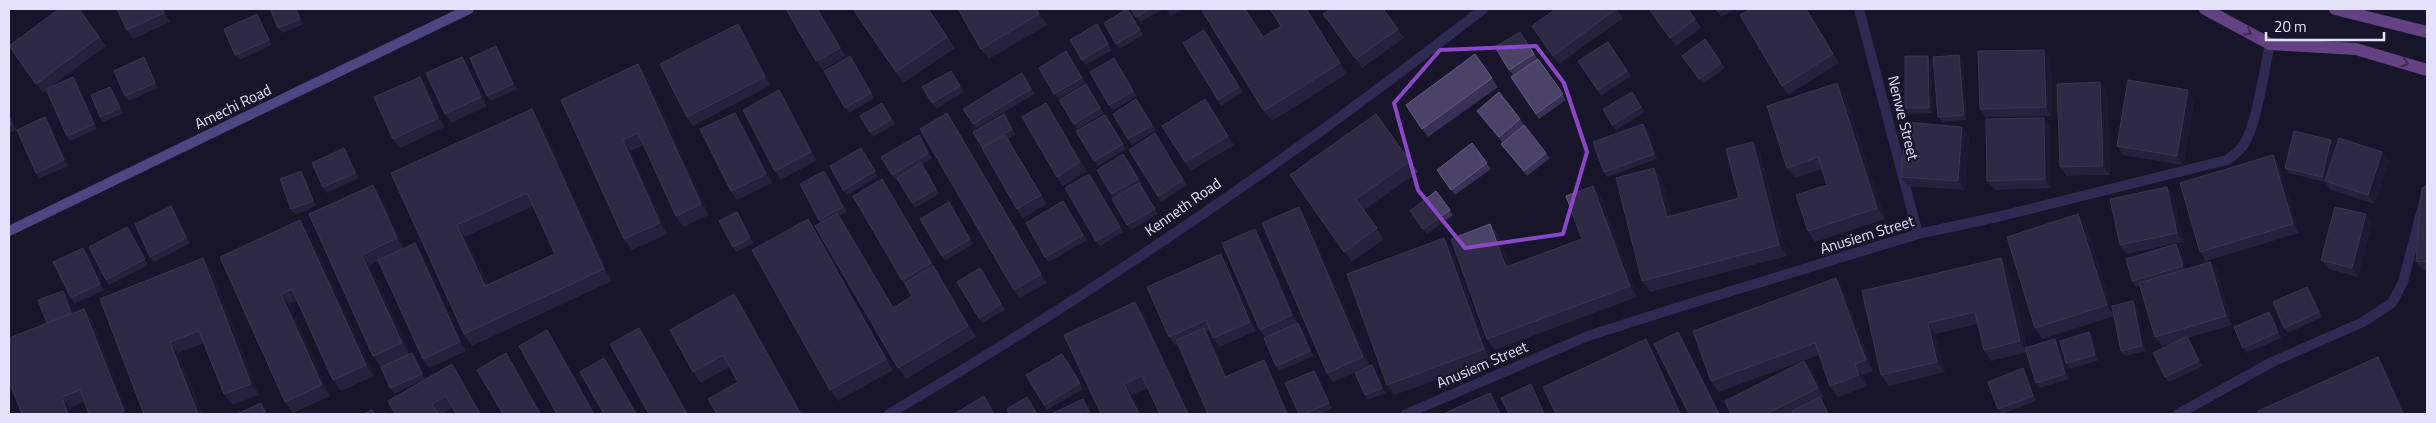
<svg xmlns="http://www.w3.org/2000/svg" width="2436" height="423" font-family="'Titillium Web',sans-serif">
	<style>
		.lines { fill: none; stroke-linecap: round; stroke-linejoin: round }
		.minor { stroke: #484683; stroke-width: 10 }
		.secondary { stroke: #8784f0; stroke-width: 10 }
		.primary { stroke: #c276ee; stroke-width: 12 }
		.wall { fill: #383055; fill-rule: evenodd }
		.shaded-wall { fill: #231d3d }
		.building { fill: #4a4367; stroke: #625c7e; fill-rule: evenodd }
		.oneway { stroke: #644182 }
		.marked { fill: none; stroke: #8b47c8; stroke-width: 4; stroke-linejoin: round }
		.labels { text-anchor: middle; stroke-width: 4.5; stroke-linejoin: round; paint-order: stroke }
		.street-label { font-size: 15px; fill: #e4e1fb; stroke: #18152a }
	</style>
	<rect width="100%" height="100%" fill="#18152a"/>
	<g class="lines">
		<path class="minor" d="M1859,9l59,225
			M889,414c206,-122 406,-258 594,-405
			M1406,414l182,-78 91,-29 239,-73 79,-17 230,-57c7,-5 13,-9 17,-16 13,-20 20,-74 26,-100
			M2178,414l94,-52 91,-40 29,-19 11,-21 24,-92"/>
		<path class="secondary" d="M9,231l460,-222"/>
		<path class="primary" d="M2205,9l65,35 86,5 71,21
			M2335,9l92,23"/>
	</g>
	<path class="wall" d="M79,9l27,37 -56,41 23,-10 4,5 20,47 -27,12 -3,-5 -21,-46 -3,3 -28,-38z
		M164,9l6,13 -37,17 -6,-9z
		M270,9h27l7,15 -22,9 -4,-5z
		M786,9h32l28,47 -23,14 -7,-9z
		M853,9h76l26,39 -52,35z
		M1037,9l10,16 -58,34 -8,-10z
		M1131,9h29l1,1 -21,12z
		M1166,9h18l-13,7z
		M1201,9h45l18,28 17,-11 -11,-17h37l40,65 -75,47 -8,-10z
		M1383,9l21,29 -42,30 -39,-54z
		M1616,9l7,9 -64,46 -27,-38z
		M1649,9h39l13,19 -25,18z
		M1716,9h20l-15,8z
		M1807,9l32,54 -51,32 -6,-9z
		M257,14l3,5 12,26 -33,15 -4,-5z
		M1131,14l12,21 -23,14 -4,-5z
		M738,24l6,9 27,52 -78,41 -6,-9z
		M1097,24l15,26 -26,15 -4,-5z
		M1520,32l18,27 28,41 -27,19 -28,-42 11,-7 -9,5 -4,-5z
		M1208,36l35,56 -22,14 -3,-6z
		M1705,39l20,29 -22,16 -21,-28z
		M1608,42l23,34 -30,20 -23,-35z
		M2044,50l7,9 1,57 -66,1 -6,-8z
		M1066,51l19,32 -27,16 -4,-5z
		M499,52l18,37 -26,12 -4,-5z
		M1475,54l23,33 -70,50 -22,-32z
		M1959,55l3,5 5,60 -25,2 -4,-5z
		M144,57l3,6 11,25 -30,13 -3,-5z
		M1114,58l23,38 -24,14 -4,-5z
		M853,61l21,37 -25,15 -4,-5z
		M1932,61v52l-23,1 -4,-6z
		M638,64l8,11 63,140 -26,12 -7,-11 -32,-71 -14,6 38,83 -36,16 -8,-11 -63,-139z
		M469,66l18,40 -36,17 -6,-9z
		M951,71l13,21 -28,17 -4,-6z
		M1022,73l13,21 -59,35 -3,-5z
		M420,77l6,8 19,42 -45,21 -7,-9z
		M2100,82l7,9 3,84 -44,1 -6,-9z
		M1086,84l18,29 -27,16 -3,-5z
		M779,90l6,9 32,61 -36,20 -6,-9z
		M114,92l10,21 -21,9 -3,-5z
		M1632,92l13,20 -29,18 -4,-5z
		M1845,94l40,125 -70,23 -7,-11 19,-46 -5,-16 -27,9 -8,-10z
		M1205,99l29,46 -43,26 -6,-9z
		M2194,99l-11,66 -60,-10 -6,-9z
		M882,103l13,21 -22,13 -3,-5z
		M1046,103l6,9 35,59 -24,15 -6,-9z
		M1140,104l16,26 -24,15 -4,-6z
		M532,109l8,12 72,160 -140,65 -8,-12 -73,-161zM533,206l22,48 -67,31 -23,-48z
		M1477,111l43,8 4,6 -22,17z
		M9,113l7,17 -7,3z
		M1004,114l12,21 -8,4 39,65 -24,14 -6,-9 -35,-61z
		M1376,114l42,58 -54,38 20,29 -32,23 -62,-87z
		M1105,115l21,34 -28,17 -4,-5z
		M2044,118l6,9 1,61 -57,2 -7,-9z
		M741,121l31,62 -35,17 -6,-9z
		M49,122l19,44 -28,12 -4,-5z
		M953,122l94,161 -27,15 -6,-8z
		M1647,129l10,30 -50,18 -3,-5z
		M1969,136l-4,54 -58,-4 -6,-9z
		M1158,139l29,46 -26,17 -3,-6z
		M922,140l10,18 -10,6 17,30 -24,14 -18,-29 -1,1 -4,-5z
		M2331,140l4,5 -5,19 52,-12 7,9 -14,43 -44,-14 -6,-8 -36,-9 -4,-5z
		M1472,143l19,26 -36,26 -18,-25z
		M1501,144l45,9 4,5 -23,18z
		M344,148l4,5 11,25 -32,15 -4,-6z
		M861,148l17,29 -31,18 -4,-5z
		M1760,152l27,104 -137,36 -8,-11 12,-113 8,11 10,37 67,-18z
		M1127,159l15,25 -2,1 18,29 -27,16 -4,-5 -16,-31z
		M2279,164l20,69 -93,28 -6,-9z
		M1089,174l34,58 -23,14 -4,-5z
		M305,176l11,30 -21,9 -4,-6z
		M828,176l19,36 -8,4 6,8 49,84 18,-12 -10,-16 -14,-92 88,149 -70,42 -8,-11 -79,-148z
		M373,185l7,11 24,52 17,4 45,99 -37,17 -6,-9 -44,-98 -9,4 40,89 -29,13 -8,-11 -64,-142z
		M2427,188v82h-5l-6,-9z
		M1436,191l17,24 -26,19 -17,-23z
		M2174,196l9,46 -57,12 -6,-9z
		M1601,197l36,100 -142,53 -8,-11 3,-115 8,10 11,32 73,-27z
		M171,206l4,6 15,31 -36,19 -4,-5z
		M1066,206l21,34 -38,22 -4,-5z
		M952,208l21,36 -28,17 -3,-5z
		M737,212l3,5 14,26 -18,9 -3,-5z
		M2078,214l8,11 27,87 24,-6 9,45 -21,5 -4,-5 -7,-35 -71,23 -8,-11z
		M2366,214l6,9 -14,54 -30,-8 -7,-9z
		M1305,216l65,150 -37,16 -6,-9z
		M127,227l4,5 17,33 -39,20 -3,-5z
		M815,230l78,140 -55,31 -8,-11z
		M308,231l66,145 -33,15 -8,-11 -36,-79 -8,3 41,92 -37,17 -8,-11 -65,-145z
		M1261,238l37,86 4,5 12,27 -35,15 -3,-5 -10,-28 -6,-8z
		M1444,238l7,11 41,111 -98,35 -7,-10z
		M2180,249l6,20 24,-7 7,8 15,55 -44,13 15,28 -34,16 -4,-5 10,-35 -13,4 -7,-9 -15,-52 -4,2 -4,-6z
		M87,253l17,37 -30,14 -3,-6z
		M203,258l8,11 48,126 -27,10 -8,-11 -20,-51 -26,10 24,61h-58l-44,-115z
		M2001,258l7,11 19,78 28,-8 3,5 11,35 -30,9 -3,-5 -9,-31 -36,9 -7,-11 -6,-26 -43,10 10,38 -56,14 -8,-11 -19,-84z
		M1227,263l29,68 -37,16 -6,-9 -3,-8 -3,2 3,5 17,39 37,-16 6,9 -62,45 -30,-70 -3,1 -6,-8z
		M984,273l21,37 -23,13 -3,-5z
		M2307,287l4,5 11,25 -34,16 -4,-5z
		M1843,289l30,82 -11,4 5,11 -29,11 -8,-11 -11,-31 -100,37 -8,-11z
		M63,291l4,5 6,17 11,-4 8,11 36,94h-39l-5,-12 -14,6 -48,6 25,-91z
		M734,294l8,11 60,109h-85l21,-32 -9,-15 -28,16 -8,-11z
		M1142,312l48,102h-30l-12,-26 -16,7 9,19h-40z
		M2269,312l4,5 8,21 -34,15 -4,-5z
		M2089,332l4,6 6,22 -29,9 -4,-6z
		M412,353l4,5 9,21 -31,15 -4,-6z
		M1066,359l17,30 -36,21 -3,-5z
		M452,364l7,11 -7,33 -11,6h-46z
		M1372,365l4,5 10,23 -18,7 -3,-5z
		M2023,368l3,5 10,28 -34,13 -4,-5z
		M1811,370l13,27 -4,2 7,9 -34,5 -3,1h-59z
		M1318,376l14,33 -13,5h-20z"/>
	<path class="shaded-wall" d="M162,9h2l6,13 -6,-9z
		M296,9h1l7,15 -4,-5z
		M817,9h1l28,47 -6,-8z
		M1036,9h1l10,16 -8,-11z
		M1245,9h1l25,39 -8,-11z
		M1306,9h1l40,65 -7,-11z
		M1806,9h1l32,54 -6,-9z
		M257,14l3,5 12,26 -3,-5z
		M738,24l6,9 27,52 -6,-8z
		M496,46l3,6 18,37 -4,-5z
		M2044,50l7,9 1,57 -6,-9z
		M1959,55l3,5 5,60 -3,-5z
		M1928,56l4,5v52l-3,-5z
		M144,57l3,6 11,25 -3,-5z
		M462,57l7,9 18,40 -6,-9z
		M638,64l8,11 63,140 -8,-11z
		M73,77l4,5 20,47 -3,-5z
		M420,77l6,8 19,42 -7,-9z
		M2100,82l7,9 3,84 -7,-9z
		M1837,83l8,11 40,125 -8,-11z
		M110,87l4,5 10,21 -4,-5z
		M779,90l6,9 32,61 -6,-8z
		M2188,90l6,9 -11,66 -6,-9z
		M1205,99l7,9 22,37 -6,-9z
		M1046,103l6,9 35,59 -7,-9z
		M532,109l8,12 72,160 -8,-12z
		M9,113l7,17 -4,-6 -3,-8z
		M735,113l6,8 31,62 -6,-9z
		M947,113l6,9 94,161 -6,-9z
		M45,117l4,5 19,44 -4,-6z
		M2044,118l6,9 1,61 -6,-9z
		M1643,124l4,5 10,30 -3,-5z
		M1962,127l7,9 -4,54 -7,-9z
		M1005,135l6,9 36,60 -6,-9z
		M623,140l7,11 38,83 -8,-11z
		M2331,140l4,5 -9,37 -4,-5z
		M1753,142l7,10 27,104 -8,-11z
		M344,148l4,5 11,25 -4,-5z
		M2382,152l7,9 -14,43 -7,-9z
		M2273,155l6,9 20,69 -6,-9z
		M1654,168l8,11 13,49 -8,-11z
		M301,171l4,5 11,30 -3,-5z
		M824,171l4,5 19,36 -4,-5z
		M1089,174l4,5 30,53 -3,-5z
		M882,179l6,9 49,84 -6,-9z
		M373,185l7,11 24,53 -7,-11z
		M1593,186l8,11 36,100 -7,-11z
		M2167,187l7,9 9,46 -6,-9z
		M171,206l4,6 15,31 -4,-5z
		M1299,207l6,9 65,150 -7,-9z
		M737,212l3,5 14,26 -4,-5z
		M837,213l8,11 55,95 -7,-11z
		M2078,214l8,11 28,91 -7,-11z
		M2366,214l6,9 -14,54 -6,-9z
		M808,219l7,11 78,140 -7,-11z
		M300,220l8,11 66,145 -8,-11z
		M1490,224l8,10 16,44 -8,-11z
		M457,225l8,12 28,61 -8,-12z
		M127,227l4,5 17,33 -3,-6z
		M1255,229l6,9 37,86 -6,-9z
		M1444,238l7,11 41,111 -8,-11z
		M415,243l6,9 45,99 -6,-9z
		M2176,244l4,5 6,23 -3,-6z
		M83,248l4,5 17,37 -4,-6z
		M1221,254l6,9 29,68 -6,-9z
		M362,255l8,10 40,89 -8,-11z
		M203,258l8,11 48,126 -8,-11z
		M2001,258l7,11 20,83 -8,-11z
		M2210,262l7,8 15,55 -6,-9z
		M933,266l7,11 36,60 -8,-11z
		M1836,278l7,11 30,82 -7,-11z
		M2307,287l4,5 11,25 -3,-5z
		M63,291l4,5 8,23 -4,-6z
		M281,294l8,10 41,92 -8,-11z
		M734,294l8,11 60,109h-1l-1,-1z
		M2133,301l4,5 9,45 -4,-5z
		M1135,302l7,10 48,102h-2z
		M84,309l8,11 36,94h-2l-2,-3z
		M2269,312l4,5 8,21 -3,-6z
		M1298,323l4,6 12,27 -4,-5z
		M1928,323l7,11 10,38 -8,-10z
		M639,328l7,9 43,77h-2z
		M1204,328l6,9 21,49 -6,-9z
		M547,330l7,11 41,73h-1z
		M1678,332l6,9 36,73h-1z
		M2089,332l4,6 6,22 -4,-5z
		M2187,336l4,6 12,24 -4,-5z
		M1646,339l7,11 29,64h-2z
		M2055,339l3,5 11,35 -4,-5z
		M170,342l8,11 24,61h-4z
		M412,353l4,5 9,21 -3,-5z
		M506,353l8,11 28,50h-2z
		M2378,357l8,11 20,46h-3z
		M604,358l7,9 26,47h-1z
		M1264,360l6,9 19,45h-2z
		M1804,361l7,9 13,27 -6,-9z
		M452,364l7,11 22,39h-1z
		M1855,364l7,11 5,11 -8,-11z
		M1372,365l4,5 10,23 -4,-5z
		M2023,368l3,5 10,28 -3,-5z
		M1314,371l4,5 14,33 -3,-6z
		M1124,384l8,11 9,19h-2z
		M1531,384l15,30h-2z
		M1490,393l7,9 5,12h-2z
		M62,397l8,11 2,6h-4z
		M1820,397l7,11 3,6h-2z
		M1083,399l7,9 3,6h-3z
		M261,403l6,9 1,2h-2z"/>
	<path class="building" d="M59,9h20l20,28 -63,47 -27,-38z
		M117,9h45l2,4 -37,17z
		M270,9h26l4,10 -22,9z
		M786,9h31l23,39 -24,13z
		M853,9h75l19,28 -51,35z
		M958,9h78l3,5 -58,35z
		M1127,9l13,21 -24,14 -12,-21z
		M1131,9h19l-14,8z
		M1201,9h44l18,28 18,-11 -11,-17h36l34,54 -76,48z
		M1331,9h52l15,20 -42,30 -33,-45z
		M1556,9h60l-63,47 -21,-30z
		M1649,9h39l7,10 -25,19z
		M1716,9h7l-5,3z
		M1750,9h56l27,45 -51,32 -42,-71z
		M257,14l12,26 -34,15 -11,-26z
		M738,24l27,53 -78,40 -27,-53z
		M1097,24l11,20 -26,16 -12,-20z
		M1204,30l35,57 -21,13 -35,-57z
		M1520,32l14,22 -25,16 -14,-23z
		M1705,39l16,24 -22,16 -17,-23z
		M1608,42l19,29 -29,19 -20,-29z
		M496,46l17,38 -26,12 -17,-38z
		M2044,50l2,57 -66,2 -2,-58z
		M1066,51l16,27 -28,16 -15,-26z
		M1475,54l17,24 -70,51 -16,-24z
		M1959,55l5,60 -26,2 -5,-60z
		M850,56l21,37 -26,15 -21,-37z
		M1905,56h23l1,52h-24z
		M144,57l11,26 -30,13 -11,-25z
		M462,57l19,40 -36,17 -19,-41z
		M1114,58l19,33 -24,14 -19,-33z
		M1538,59l25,35 -27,20 -25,-37z
		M638,64l63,140 -25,12 -38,-83 -15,7 37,83 -36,16 -63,-139z
		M951,71l9,15 -28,17 -10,-16z
		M1022,73l9,16 -58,35 -10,-15z
		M73,77l21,47 -27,12 -21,-47z
		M420,77l18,41 -45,21 -19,-42z
		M2128,80l60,10 -11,66 -60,-10z
		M2100,82l3,84 -43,1 -3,-83z
		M1837,83l40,125 -69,23 -12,-36 31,-10 -9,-28 -31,11 -20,-62z
		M1086,84l14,24 -26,16 -15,-24z
		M110,87l10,21 -20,9 -9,-22z
		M779,90l32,62 -36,19 -32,-61z
		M1499,92l21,27 -21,18 -22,-26z
		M1632,92l9,15 -29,18 -9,-16z
		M1136,99l16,26 -24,14 -15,-25z
		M1205,99l23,37 -43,26 -23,-36z
		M882,103l9,16 -21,13 -10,-16z
		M1046,103l34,59 -23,15 -35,-60z
		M532,109l72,160 -140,65 -73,-161zM527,193l28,61 -70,32 -28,-61z
		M735,113l31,61 -35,17 -31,-62z
		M947,113l94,161 -27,16 -94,-161z
		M1004,114l8,15 -30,18 -9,-15z
		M1376,114l34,47 -54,38 21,29 -33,24 -54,-77z
		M1105,115l18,29 -29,17 -18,-30z
		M9,116l3,8 -3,2z
		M45,117l19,43 -28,13 -19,-43z
		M2044,118l1,61 -58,2 -1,-62z
		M1906,122l56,5 -4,54 -57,-4z
		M1643,124l11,30 -50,18 -11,-30z
		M1524,125l22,28 -22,18 -23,-27z
		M2294,131l37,9 -9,37 -37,-9z
		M1155,133l28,47 -25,16 -29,-46z
		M919,135l9,18 -36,22 -11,-18z
		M1005,135l36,60 -24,14 -35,-61z
		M2339,138l43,14 -14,43 -43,-14z
		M1753,142l26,103 -137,36 -26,-103 38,-10 13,49 72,-19 -13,-49z
		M1472,143l15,20 -36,27 -14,-20z
		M344,148l11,25 -32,14 -11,-24z
		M861,148l14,23 -32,19 -13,-24z
		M1123,154l15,25 -27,15 -14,-24z
		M2273,155l20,69 -93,28 -20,-69z
		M921,163l15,26 -24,14 -15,-25z
		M301,171l12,30 -22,8 -11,-30z
		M824,171l19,36 -24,13 -19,-36z
		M1089,174l31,53 -24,14 -31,-53z
		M882,179l49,84 -29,17 -49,-84z
		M1139,183l16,26 -28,16 -15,-26z
		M373,185l24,53 -35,17 40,88 -29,13 -64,-142z
		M1593,186l37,100 -143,53 -36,-100 39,-15 16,43 76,-28 -16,-43z
		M2167,187l10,46 -57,12 -10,-46z
		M2422,188h5v74l-11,-1z
		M1436,191l14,19 -27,19 -13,-18z
		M1063,201l20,34 -38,22 -19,-34z
		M949,202l21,37 -28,17 -22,-37z
		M171,206l15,32 -36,19 -15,-33z
		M1299,207l64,150 -36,16 -65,-150z
		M2335,207l31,7 -14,54 -31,-8z
		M737,212l13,26 -17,9 -14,-26z
		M837,213l56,95 19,-12 -7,-13 28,-17 35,60 -70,42 -83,-142z
		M2078,214l29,91 -72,23 -28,-91z
		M808,219l78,140 -56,31 -78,-140z
		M300,220l66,145 -33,15 -41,-91 -11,5 41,91 -37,17 -65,-145z
		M127,227l18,32 -39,21 -17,-33z
		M1255,229l37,86 -32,15 -38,-87z
		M1444,238l40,111 -97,36 -40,-111z
		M415,243l45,99 -37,17 -45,-99z
		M2176,244l7,22 -51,15 -6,-22z
		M83,248l17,36 -29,14 -18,-36z
		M1221,254l29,68 -37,16 -7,-18 -37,17 -22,-50z
		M203,258l48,126 -27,10 -25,-63 -29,11 28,72h-54l-44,-115z
		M2001,258l19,83 -36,9 -9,-38 -47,11 9,39 -56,13 -19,-84z
		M2210,262l16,54 -71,21 -16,-54z
		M980,268l21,36 -22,14 -22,-36z
		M1836,278l30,82 -11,4 4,11 -29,11 -15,-43 -104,38 -18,-50z
		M2307,287l12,25 -35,16 -11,-26z
		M63,291l8,22 -24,10 -9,-23z
		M734,294l66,119 -3,1h-80l-9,-15 30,-17 -15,-27 -30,17 -23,-42z
		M2133,301l9,45 -21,5 -9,-45z
		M1135,302l53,112h-28l-18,-38 -18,8 15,30h-38l-37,-79z
		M84,309l40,102 -8,3h-27l-9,-24 -18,7 6,17h-46l-13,-33v-43z
		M2269,312l9,20 -35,16 -9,-21z
		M1298,323l12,28 -34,15 -12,-28z
		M639,328l48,86h-38l-39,-70z
		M1204,328l21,49 39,-17 23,54h-79l-32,-74z
		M547,330l47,84h-37l-38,-68z
		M1678,332l41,82h-30l-35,-70z
		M2089,332l6,23 -29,8 -6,-22z
		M2187,336l12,25 -34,16 -12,-24z
		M1646,339l34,75h-124l-13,-27z
		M2055,339l10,35 -29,9 -11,-35z
		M412,353l10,21 -32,14 -9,-21z
		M506,353l34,61h-37l-26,-44z
		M1062,354l18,29 -36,22 -18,-30z
		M2378,357l25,57h-144l-1,-3z
		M604,358l32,56h-32l-24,-42z
		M1804,361l14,27 -52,26h-35l-6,-13z
		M452,364l28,50h-24l-10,-18 -14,8 6,10h-43l-7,-13z
		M1372,365l10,23 -17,7 -10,-22z
		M2023,368l10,28 -35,13 -10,-27z
		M1314,371l15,32 -25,11h-5l-14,-31z
		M1531,384l13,30h-35l-8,-16z
		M1490,393l10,21h-57z
		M984,396l10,18h-40z
		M1027,397l10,17h-28l-2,-5z
		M1820,397l8,17h-35l-1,-3z
		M1083,399l7,15h-36l-1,-1z
		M261,403l5,11h-29z
		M372,410l3,4h-11z"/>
	<defs><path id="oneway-chevron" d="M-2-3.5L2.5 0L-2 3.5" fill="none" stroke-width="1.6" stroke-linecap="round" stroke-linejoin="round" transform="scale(1.25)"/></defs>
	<g class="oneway">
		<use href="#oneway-chevron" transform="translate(2248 32) rotate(29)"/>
		<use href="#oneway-chevron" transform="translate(2405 63) rotate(17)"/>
	</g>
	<path d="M0 0H2436V423H0ZM1536,46l28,37 23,69 -24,82 -98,14 -47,-58 -24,-87 46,-53z" fill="#18152a" fill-opacity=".55" fill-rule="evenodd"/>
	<path class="marked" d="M1536,46l28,37 23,69 -24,82 -98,14 -47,-58 -24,-87 46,-53z"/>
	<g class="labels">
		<g class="street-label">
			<text transform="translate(233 107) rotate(-26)" y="5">Amechi Road</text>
			<text transform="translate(1903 118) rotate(76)" y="5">Nenwe Street</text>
			<text transform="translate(1183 207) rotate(-35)" y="5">Kenneth Road</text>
			<text transform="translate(1867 235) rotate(-17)" y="5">Anusiem Street</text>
			<text transform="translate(1482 365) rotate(-23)" y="5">Anusiem Street</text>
		</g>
	</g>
	<rect width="2436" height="423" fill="none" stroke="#e4e1fb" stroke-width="20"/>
	<path d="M2266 32v8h118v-8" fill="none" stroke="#e4e1fb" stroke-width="2.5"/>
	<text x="2274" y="32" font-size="15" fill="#e4e1fb" stroke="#18152a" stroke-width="4" paint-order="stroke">20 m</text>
</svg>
